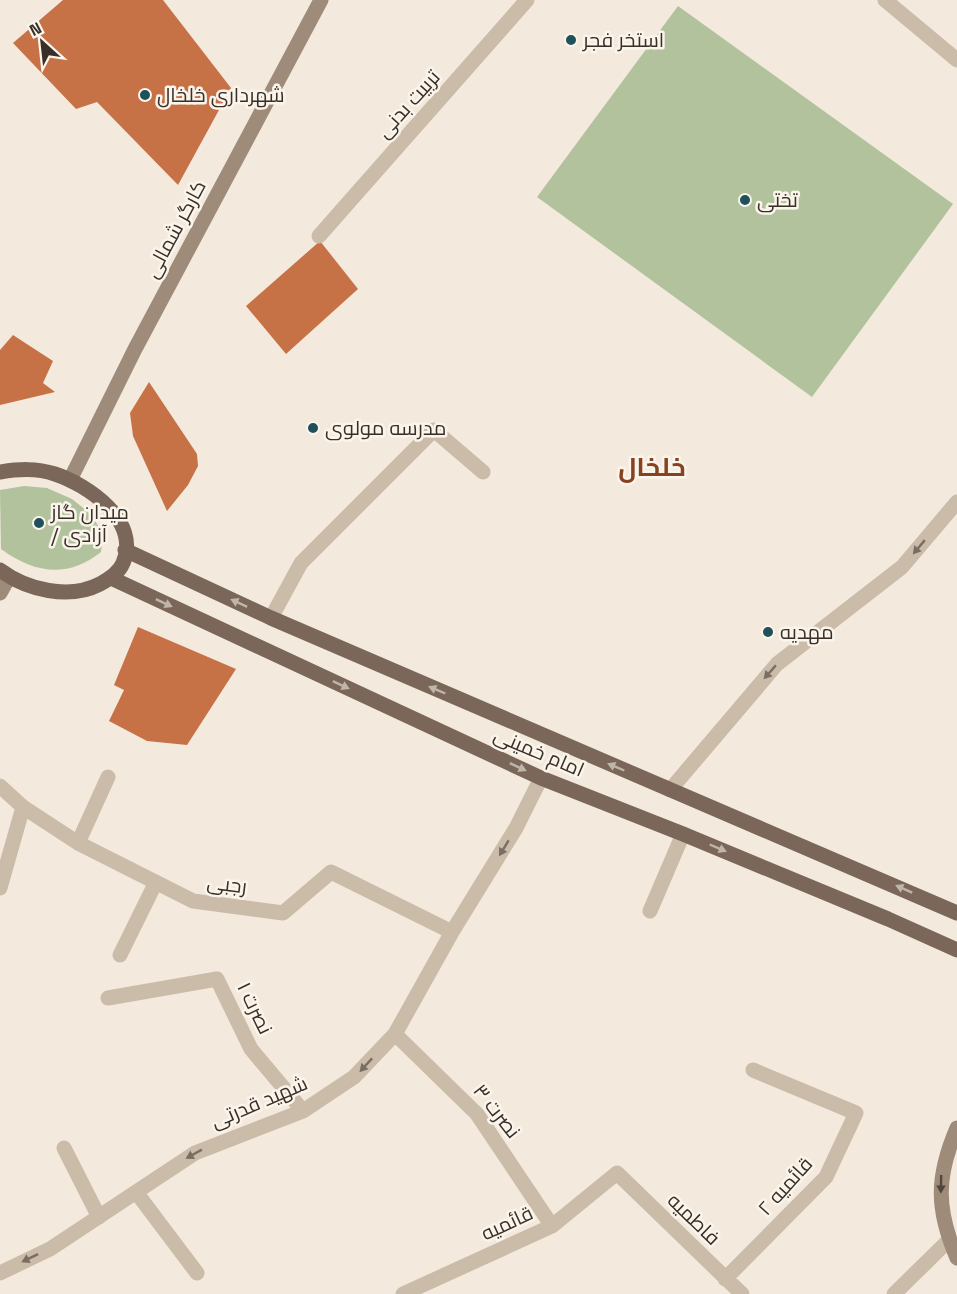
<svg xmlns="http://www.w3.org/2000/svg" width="957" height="1294" font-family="'Space Grotesk',Cairo,sans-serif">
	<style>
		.green { fill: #b2c29d }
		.building { fill: #c77147 }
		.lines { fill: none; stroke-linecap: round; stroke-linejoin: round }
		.minor { stroke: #cbbba9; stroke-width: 15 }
		.secondary { stroke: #9f8b7a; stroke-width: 15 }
		.primary { stroke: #7a675a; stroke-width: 15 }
		.oneway { fill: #7a6e63 }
		.oneway2 { fill: #c0b5a9 }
		.oneway3 { fill: #52463d }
		.poi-dot { fill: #1e515a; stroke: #faf4ea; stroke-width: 2 }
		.labels { text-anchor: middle; stroke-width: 5; stroke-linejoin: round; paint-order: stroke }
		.poi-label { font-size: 20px; fill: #382f29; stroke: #faf4ea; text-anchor: start }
		.street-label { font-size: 20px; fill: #382f29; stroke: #faf4ea }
		.district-label { font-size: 26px; font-weight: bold; fill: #884221; stroke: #faf4ea }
	</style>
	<rect width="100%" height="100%" fill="#f3eadd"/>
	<path class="green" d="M678,6l275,198 -141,193 -275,-200z
		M24,486l23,2 25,11 20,16 11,20 -2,17c-34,27 -67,21 -100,-3l-1,-59z"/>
	<path class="building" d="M63,0h100l68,88 -53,97 -81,-83 -21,7 -63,-66z
		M320,241l38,48 -72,65 -40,-48z
		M13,335l40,26 -10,22 12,9 -55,13v-55z
		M149,382l48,72 1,12 -10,19 -21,26 -34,-75 -3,-23z
		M138,627l98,42 -49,76 -40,-4 -38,-20 15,-31 -10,-5z"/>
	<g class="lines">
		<path class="minor" d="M885,0l72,60
			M319,236l208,-236
			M271,618l30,-55 133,-133 49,42
			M0,786l23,21 55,36 115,58 90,12 48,-41 121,60
			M670,790l107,-126 125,-97 55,-65
			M78,843l30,-66
			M0,888l23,-81
			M650,911l33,-77
			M120,955l36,-73
			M108,998l109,-19 34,70 52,62
			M395,1034l82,80 75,112
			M64,1148l35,69
			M136,1192l61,81
			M0,1273l50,-24 145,-96 108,-42 51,-34 41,-43 57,-102 64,-104 25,-50
			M725,1279l101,-102 30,-64 -103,-43
			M403,1294l149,-68 65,-53 125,121
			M894,1294l55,-54"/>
		<path class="secondary" d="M70,480l65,-131 186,-349
			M0,593l9,-16
			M957,1128c-21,49 -21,81 0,130"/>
		<path class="primary" d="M0,472c19,-3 36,-4 55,2 33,11 86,47 68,89 -4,10 -14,16 -23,21 -31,16 -73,6 -100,-14
			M125,550l146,68 686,295
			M111,578l430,200 142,56 205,85 69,31"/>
	</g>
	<defs><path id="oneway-solid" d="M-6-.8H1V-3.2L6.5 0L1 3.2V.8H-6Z" transform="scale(1.5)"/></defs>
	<g class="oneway">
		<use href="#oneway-solid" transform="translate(919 547) rotate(130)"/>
		<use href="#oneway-solid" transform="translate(770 672) rotate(131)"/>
		<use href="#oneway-solid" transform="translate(504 848) rotate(121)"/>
		<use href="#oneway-solid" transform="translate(366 1065) rotate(133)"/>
		<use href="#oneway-solid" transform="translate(194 1154) rotate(151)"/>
		<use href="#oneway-solid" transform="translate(30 1258) rotate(154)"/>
	</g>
	<g class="oneway2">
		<use href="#oneway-solid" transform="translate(164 603) rotate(25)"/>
		<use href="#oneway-solid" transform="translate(239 603) rotate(-155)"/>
		<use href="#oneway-solid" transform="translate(341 685) rotate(25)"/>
		<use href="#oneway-solid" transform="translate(437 690) rotate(-157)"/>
		<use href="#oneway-solid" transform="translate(518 767) rotate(25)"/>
		<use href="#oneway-solid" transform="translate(616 767) rotate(-157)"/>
		<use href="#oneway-solid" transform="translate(718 848) rotate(23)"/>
		<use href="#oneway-solid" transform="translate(904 889) rotate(-156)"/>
	</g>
	<use class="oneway3" href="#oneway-solid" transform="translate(941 1184) rotate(91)"/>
	<g class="poi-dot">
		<circle cx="571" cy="40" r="6"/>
		<circle cx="145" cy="95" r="6"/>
		<circle cx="745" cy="200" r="6"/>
		<circle cx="313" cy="428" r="6"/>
		<circle cx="39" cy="523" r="6"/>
		<circle cx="768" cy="632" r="6"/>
	</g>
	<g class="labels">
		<g class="poi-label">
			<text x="583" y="47">استخر فجر</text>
			<text x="157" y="102">شهرداری خلخال</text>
			<text x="757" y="207">تختی</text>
			<text x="325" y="435">مدرسه مولوی</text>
			<text x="51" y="519">میدان گاز<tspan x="51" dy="23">/ آزادی</tspan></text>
			<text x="780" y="639">مهدیه</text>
		</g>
		<g class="street-label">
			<text transform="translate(408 104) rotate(-48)" y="7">تربیت بدنی</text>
			<text transform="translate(175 229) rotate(-62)" y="7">کارگر شمالی</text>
			<text transform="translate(539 752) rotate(23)" y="7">امام خمینی</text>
			<text transform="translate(227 884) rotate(7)" y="7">رجبی</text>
			<text transform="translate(255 1008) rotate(64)" y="7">نصرت ۱</text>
			<text transform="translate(259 1102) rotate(-23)" y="7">شهید قدرتی</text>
			<text transform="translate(497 1111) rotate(52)" y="7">نصرت ۳</text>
			<text transform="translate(785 1186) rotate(-48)" y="7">قائمیه ۲</text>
			<text transform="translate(694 1219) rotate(44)" y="7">فاطمیه</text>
			<text transform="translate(507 1223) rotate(-25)" y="7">قائمیه</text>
		</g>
		<g class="district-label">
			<text x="652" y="476">خلخال</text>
		</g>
	</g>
	<g transform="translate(42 42) rotate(333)" stroke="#faf4ea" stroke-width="4.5" paint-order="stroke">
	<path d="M0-4.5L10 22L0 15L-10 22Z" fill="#382f29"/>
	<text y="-9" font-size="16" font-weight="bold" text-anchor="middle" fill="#382f29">N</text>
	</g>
</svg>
